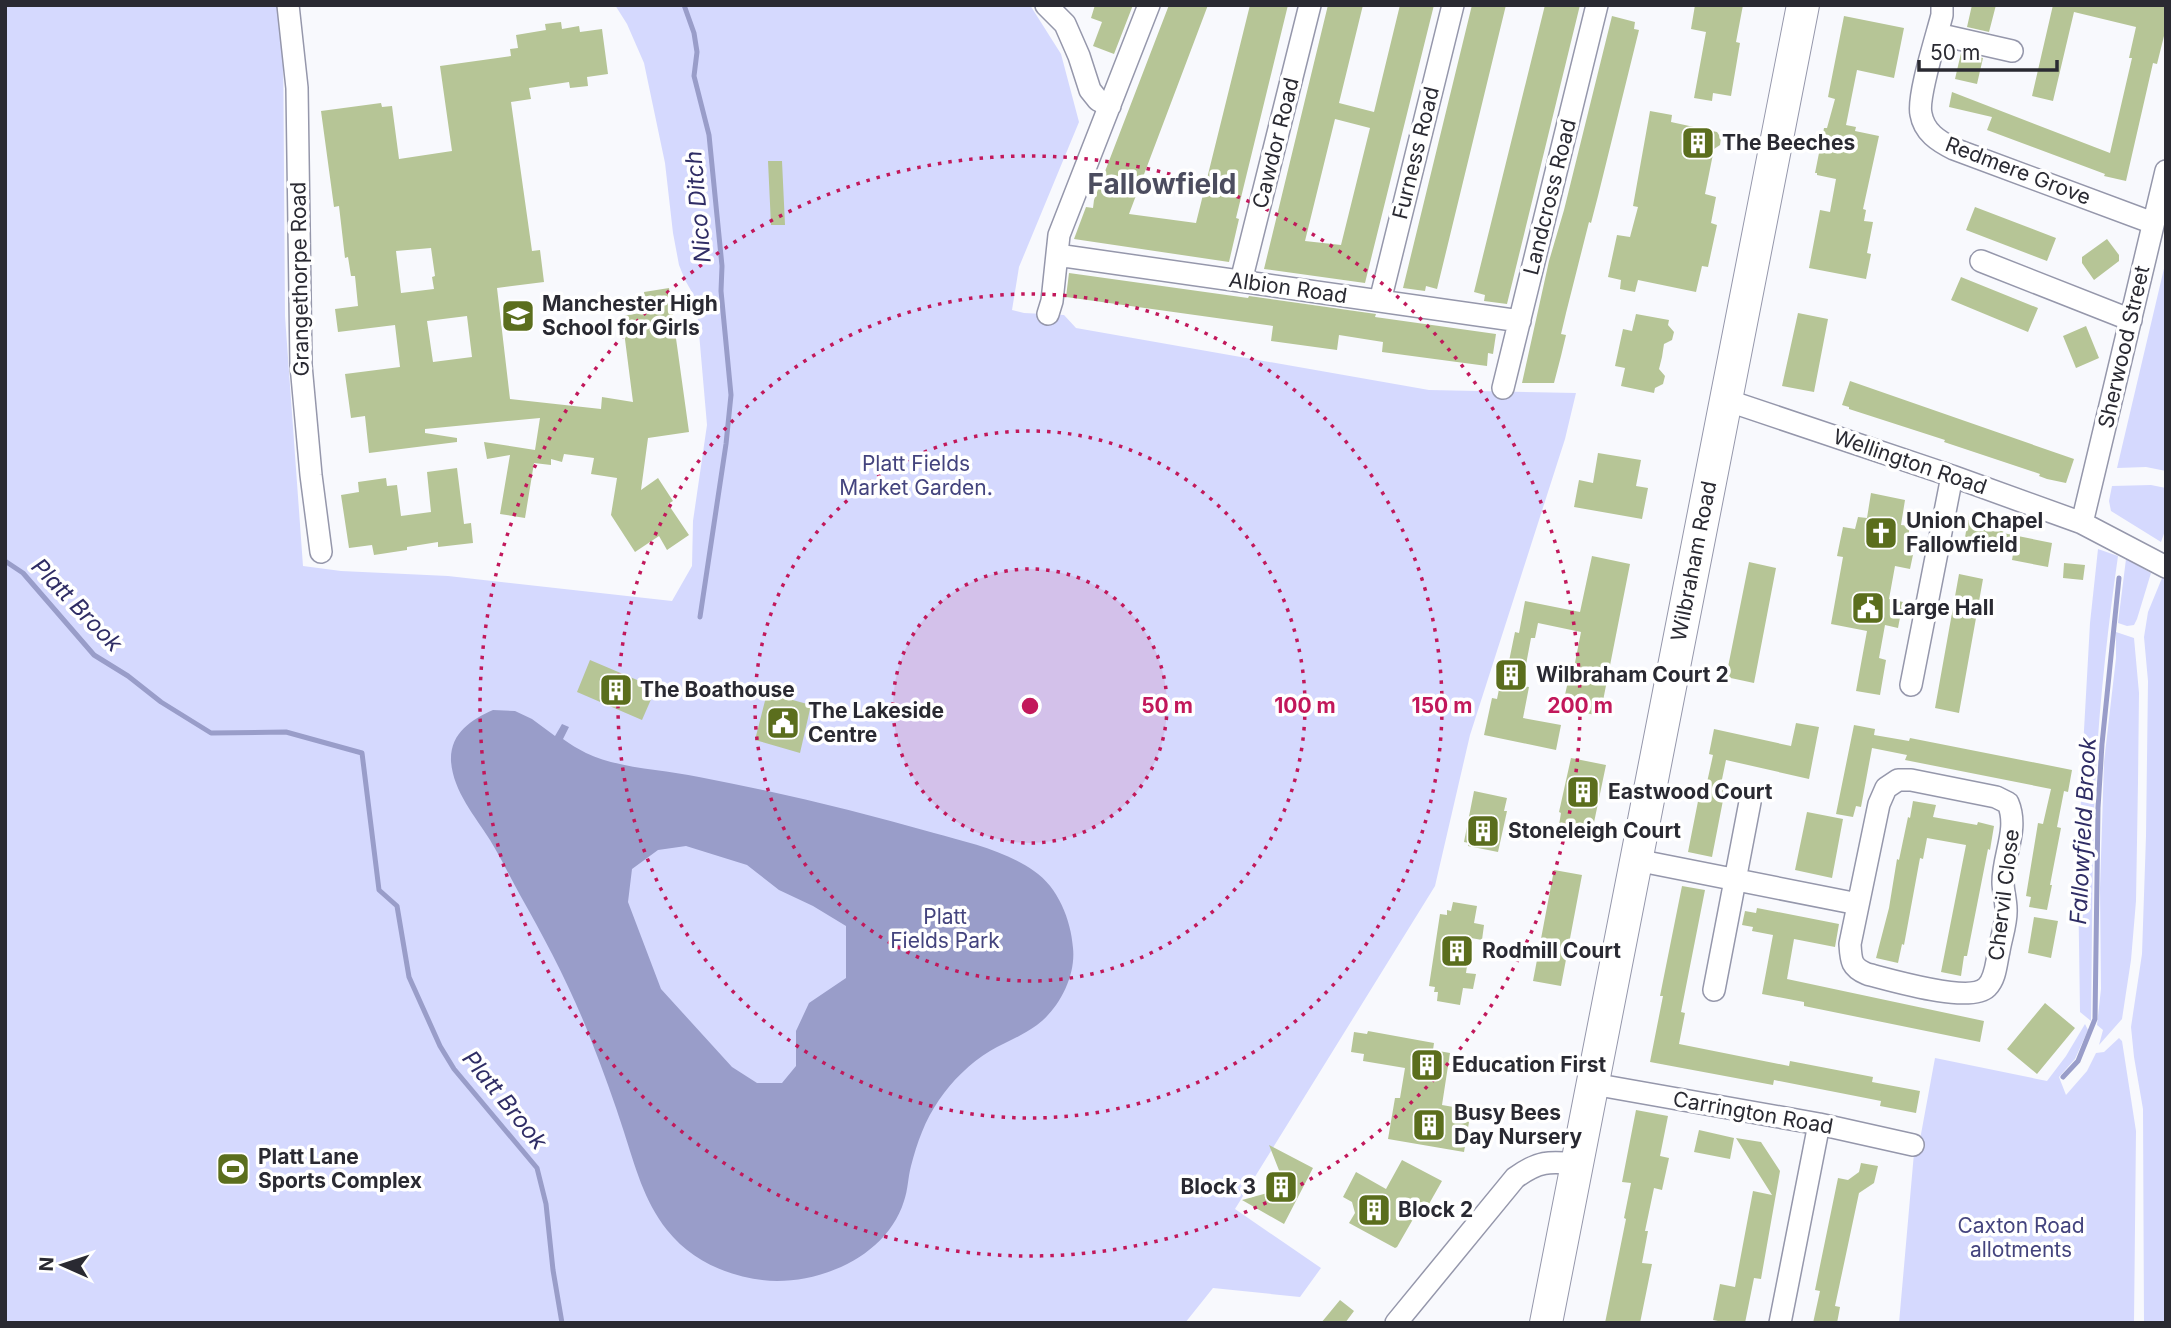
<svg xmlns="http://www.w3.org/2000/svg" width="2171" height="1328" font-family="Inter,sans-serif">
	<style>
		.green { fill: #d5d9fe }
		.water { fill: #999dc9; fill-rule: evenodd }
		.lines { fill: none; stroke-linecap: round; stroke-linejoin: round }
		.stream { stroke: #999dc9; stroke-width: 5 }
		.building { fill: #b6c596; fill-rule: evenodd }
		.minor-casing { stroke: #9597ab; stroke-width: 24 }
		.highway-casing { stroke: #9597ab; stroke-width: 34 }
		.minor { stroke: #fff; stroke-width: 21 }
		.highway { stroke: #fff; stroke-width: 32 }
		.ring { fill: none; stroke: #c2185b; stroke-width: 3.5; stroke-dasharray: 3.5 7 }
		.labels { text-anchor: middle; stroke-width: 7; stroke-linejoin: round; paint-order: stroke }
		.street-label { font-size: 21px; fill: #2a2a32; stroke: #fff }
		.poi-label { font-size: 21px; font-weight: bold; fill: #2a2a32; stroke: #fff; text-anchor: start }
		.park-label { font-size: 21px; fill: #44447e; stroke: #fff }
		.water-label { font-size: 23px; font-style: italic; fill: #2f2d65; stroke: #fff }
		.district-label { font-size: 28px; font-weight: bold; fill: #4c4d5f; stroke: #fff }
		.centre { fill: #c2185b; stroke: #fff; stroke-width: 3.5 }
		.ring-label { font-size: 21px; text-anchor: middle; font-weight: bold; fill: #c2185b; stroke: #fff; stroke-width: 7; stroke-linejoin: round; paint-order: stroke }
	</style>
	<rect width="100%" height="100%" fill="#f8f9fd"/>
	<path class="green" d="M5,5h274l4,25 2,286 18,250 38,5 107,5 224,25 20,-35 1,-45 14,-96 -10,-115 -4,-16 -8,-14 -6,-15 -6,-32 -8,-70 -21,-100 -17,-39 -12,-19h415l31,49 18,68 -60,145 -7,43 12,3 40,2 12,13 353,62 147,3 -11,46 -95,296 -35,151 -200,323 86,59 -21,29 -87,-9 -28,35h-1180z
		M2166,260v211l-20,-4 -29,1z
		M2151,485l15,3v40l-5,14 -50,-31 -2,-10 3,-15z
		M2098,549l20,7c-12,84 -21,170 -24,256 -2,70 -2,139 -3,209l-11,-9 -2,-136 5,-128 7,-125z
		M2126,559l25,14 -14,46 -3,6 -7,1 -9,-3z
		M2162,578l4,2v743h-22l-1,-214 -9,-52 -3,-30 11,-73 4,-118 2,-155 -4,-44 4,-25z
		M2116,632l18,6 5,55 -1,89 -2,119 -5,59 -9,59 -23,26 4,-15 -6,-5 4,-36 -1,-101 4,-126 12,-104z
		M2085,1024l3,6 -13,29 -16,18 7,18 21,-24 9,-18 8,-1 15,-14 3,3 14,90 -2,192h-235l15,-170 5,-8 16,-87 112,23 19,-25z"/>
	<path class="water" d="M493,710l22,1 17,8 23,17 7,-12 7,3 -6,12c7,5 15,10 23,14 34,16 76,16 113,24 79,15 158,34 235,56 33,9 72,18 100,38 24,16 37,49 39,77 3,28 -14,61 -36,77 -15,11 -31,17 -47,26 -20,12 -38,30 -51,49 -14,20 -22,43 -28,66 -3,11 -3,24 -7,35 -16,52 -76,80 -127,80 -42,-1 -84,-18 -110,-51 -23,-29 -32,-64 -43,-98 -10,-31 -21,-62 -33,-92 -19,-50 -45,-99 -71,-145 -10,-18 -19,-37 -30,-55 -15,-24 -37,-49 -39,-79 -1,-28 20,-41 42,-51zM686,846l61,19 32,25 34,16 33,20v52l-37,25 -13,28v35l-14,17h-25l-25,-16 -71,-78 -33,-87 4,-33 26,-19z"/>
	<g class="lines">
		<path class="stream" d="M684,5l10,28 3,19 -3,24 15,59 13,131 -1,25 10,104 -5,49 -26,173
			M5,561l18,12 71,82 34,21 33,26 50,31 75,-1 76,21 17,137 18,16 12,71 31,69 14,23 83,99 9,36 7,66 9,53
			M2063,1077l15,-16 17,-42 3,-211 4,-64 17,-166"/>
	</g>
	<path class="building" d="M1095,5h38l-19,49 -21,-8 9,-24 -11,-4z
		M1169,5h39l-79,209 67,9 54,-218h38l-52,213 3,1 -10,43 -155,-23 12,-32 7,1 1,-8z
		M1328,5h35l-24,98 35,9 26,-107h34l-69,278 -101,-14zM1335,119l35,9 -29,117 -36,-4z
		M1472,5h34l-69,284 -11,-3 -1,5 -22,-3z
		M1545,5h35l-73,299 -23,-3 1,-6 -11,-3z
		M1695,5h48l-7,37 4,1 -9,53 -18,-3 -1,8 -18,-3 12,-66 -15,-3z
		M1972,5h24l-7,27 -22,-5z
		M2053,5h113v23l-9,36 -4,-1 -27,118 -22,-5 1,-2 -118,-44 5,-13 -43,-10 3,-15 158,61 22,-95h-3l7,-31 -62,-15 -21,89 -21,-5z
		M1612,16l23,6 -1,7 5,1 -41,166 -7,27 -2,-1 -23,91 -5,21 5,1 -5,21 -7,27h-32l27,-122 15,-51z
		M1844,16l60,12 -10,50 -37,-8 -11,55 10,2 -1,4 24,5 -16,73 3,1 -2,11 9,1 -6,31 4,1 -5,25 -57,-11 11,-58 10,2 6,-33 -19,-4v-2h-2l9,-45h3l8,-29 -7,-2z
		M561,22l1,7 17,-3 1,6 22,-3 6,45 -21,3 1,9 -18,2 -1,-6 -40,6 2,11 -20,3 21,149 8,-1 4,32 -47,6 13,111 91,10 1,-12 31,5 -11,-86 25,-4 -3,-20 25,-4 20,144 -41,6 -7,52 17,-12 15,23 -5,3 21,31 -22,15 -8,-14 -24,16 -24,-37 6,-37 -26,-4 3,-16 -30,-4 -2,8 -11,-3v6l-17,-2 -9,55 -25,-4 10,-59 -23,4 -3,-17 51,8 5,-32 -115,11v4l32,5v4l-88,11 -4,-37 -14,2 -6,-44 55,-7 -5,-42 -57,7 -3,-23 23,-3 -3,-30h-4l-3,-19 -3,1 -6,-52 -5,1 -13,-96 60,-8 1,4 10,-1 7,53 53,-8 -12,-85 71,-10 -1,-7 8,-1 -2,-13 30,-5 -1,-6zM431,248l4,28 -3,1 2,12 -33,4 -5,-42zM467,316l5,41 -39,5 -6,-41z
		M1961,53l22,5 -6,26 -22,-5z
		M1650,111l22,4 -1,7 46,10 4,6 -1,7 -6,4 -9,45 11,3 -5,26 6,2 -9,42 -6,-1 -6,26 -58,-12 -3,12 -15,-3 1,-9 -13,-3 9,-42 13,2 8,-30 -5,-1z
		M768,161h14l3,64h-14z
		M1975,207l81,31 -9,23 -81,-31z
		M2107,239l12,16v6l-25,19 -12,-17v-6z
		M1069,273l179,25 1,-2 127,18 -1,3 121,17 -3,20 -5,-1 -1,13 -105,-14 1,-10 -44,-7 -2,15 -66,-9 2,-15 -207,-29z
		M1961,277l77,31 -10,24 -77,-32z
		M1798,313l30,6 -14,73 -32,-6z
		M1636,314l33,6 -1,5 6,7 -2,8 -8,4 -2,13 -3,12 6,7 -2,8 -8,4 -1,5 -33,-7 4,-18 -10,-2 8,-37 9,2z
		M2086,326l13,32 -23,10 -13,-32z
		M1850,381l224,78 -8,24 -19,-4 -8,-3 1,-2 -96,-32 1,-2 -96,-31v-2l-7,-2z
		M1598,453l43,7 -5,26 12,2 -6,31 -68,-12 5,-27 14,3z
		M457,468l7,56 7,-1 2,20 -35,4v-5l-31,5v3l-33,5 -2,-10 -23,3 -8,-53 18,-3 -1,-10 28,-4 1,8 10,-1 4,31 30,-4 -4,-40z
		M1871,493l34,7 -4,25 9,1 -4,22 8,2 -4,19 -15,-3 -6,33 14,3 -5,26 -13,-3 -6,33 7,2 -6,35 -24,-4 11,-60 -36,-7 12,-67 -6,-1 6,-29 12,2 3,-12 9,1z
		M1968,520l36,7 -1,6 49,10 -4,24 -36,-7 1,-6 -49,-11z
		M1592,556l38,8 -30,152 -38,-8 7,-31 3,1 9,-46 -43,-9 -3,15h-4l-9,48 7,1 -6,31 38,7 -5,25 -72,-15 8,-37 5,1 7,-34 4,1 7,-34 4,1 6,-32 55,11z
		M1749,562l27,6 -22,115 -28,-6z
		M2064,563l21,2 -2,15 -20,-2z
		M1959,574l24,5 -24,134 -24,-5z
		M590,660l66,28 -14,32 -65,-28z
		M767,693l44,12 -11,48 -45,-13z
		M1796,723l23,4 -10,52 -83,-19 -6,29 5,1 -13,67 -24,-5 13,-66 5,1 7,-32 -4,-1 5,-25 77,17z
		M1854,725l21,4 -1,6 35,6 1,-3 162,32 -4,22 -4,-1 -7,36 4,1 -11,57h2l-5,25 -18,-3 2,-10 -5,-1 12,-73 5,1 8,-35 -146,-29 2,-5 -35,-7 -11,59 -5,-1 -3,11 -17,-3z
		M1571,758l35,7 -14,67 -33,-7 2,-12 -2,-1z
		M1474,791l33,7 -3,13h3l-9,41 -30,-6 1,-3 -5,-1z
		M1913,801l23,4 -3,12 44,8 1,-3 16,4 -4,24 -2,-1 -21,107h-3l-3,20 -20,-4 25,-127 -39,-7 -4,21 -3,-1 -16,87 -2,-1 -4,19 -22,-5 13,-50 8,-49 2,1 9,-43 2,1z
		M1807,812l36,7 -11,59 -37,-8z
		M1554,870l28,5 -21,111 -28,-5z
		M1682,886l23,4 -24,122 4,1 -6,31 110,22 1,-5 83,16 -1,5 48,9 -4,22 -36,-7 1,-5 -107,-21 -1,5 -123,-23 13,-66h-3z
		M1453,902l24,4 -3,17 10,2 -2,15 -11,-2 -5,35 10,1 -3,15 -10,-1 -3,17 -23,-4 1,-9h-4l1,-5 -6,-1 11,-72 7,1v-5l4,1z
		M1757,908l82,16 -4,23 -41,-8 -7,40 197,42 -4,21 -176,-36v-4l-42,-8 11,-59 -21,-4 1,-4 -11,-2 3,-14 11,2z
		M2034,917l24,4 -7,37 -23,-5z
		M2045,1003l30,25 -38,46 -30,-25z
		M1368,1031l66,12 -1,7 17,3 -8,52 29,5 -7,42 -76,-13 7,-41h5l5,-30 -42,-7 1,-7 -13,-2 3,-20 13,2z
		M1636,1110l32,6 -8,40 9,2 -7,32 -8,-2 -9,43h3l-6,32 10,1 -12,59h-35l21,-104 -2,-1 7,-35 -9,-1z
		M1699,1130l35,8 -4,21 -36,-7z
		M1736,1138l25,4 19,29 -19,108 -7,-1 -9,45h-17l-15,-3 7,-36 15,3 18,-96 19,4z
		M1269,1145l44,23 -29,56 -42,-24 44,-12z
		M1402,1160l40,21 -17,30 -5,-4 -23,40 -2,1 -46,-25 6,-10 -3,-11 -9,-5 13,-25 30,17z
		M1861,1163l17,3 -4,17 -15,10 -24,113 5,1 -3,16h-24l7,-32 -5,-1 23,-112 10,2 11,-8z
		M1340,1300l14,11 -9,12h-24z"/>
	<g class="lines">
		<defs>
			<path id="minor" d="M288,5l9,83 4,277 10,110 10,77
				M1046,5l19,19 14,32 11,34 8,10 12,6
				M1942,5v10c-5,20 -25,82 -21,99 3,18 17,27 33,35l199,74
				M1937,34l75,17
				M1057,255l463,66
				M1981,261l150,59
				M1241,281l69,-276
				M1380,301l73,-296
				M1048,314l4,-13 7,-66 90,-230
				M1503,388l94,-383
				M1726,400l226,76 130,47 84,44
				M2082,523l84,-352
				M1911,685l41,-209
				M1898,780h13l85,17 12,6c11,26 -5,52 -5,79 0,9 3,18 3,27 1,13 -5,29 -7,42 -3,12 -3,27 -12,36 -17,17 -96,-7 -120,-13 -16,-7 -16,-13 -17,-30l29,-140 7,-16z
				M1636,860l222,44
				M1714,990l36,-188
				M1593,1084l226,40 94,21
				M1396,1323l119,-145c23,-17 34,-17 62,-14
				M1780,1323l39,-199"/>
			<path id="highway" d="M1546,1323l257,-1318"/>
		</defs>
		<use href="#minor" class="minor-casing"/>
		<use href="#highway" class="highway-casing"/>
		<use href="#minor" class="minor"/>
		<use href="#highway" class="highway"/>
	</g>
	<circle cx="1030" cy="706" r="137" fill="#c2185b" fill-opacity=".12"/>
	<g class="ring">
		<circle cx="1030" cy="706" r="137"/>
		<circle cx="1030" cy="706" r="275"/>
		<circle cx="1030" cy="706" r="412"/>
		<circle cx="1030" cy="706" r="550"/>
	</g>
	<defs>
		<symbol id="building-square" viewBox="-11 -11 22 22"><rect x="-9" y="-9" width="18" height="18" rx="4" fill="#5b6e1d" stroke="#fff"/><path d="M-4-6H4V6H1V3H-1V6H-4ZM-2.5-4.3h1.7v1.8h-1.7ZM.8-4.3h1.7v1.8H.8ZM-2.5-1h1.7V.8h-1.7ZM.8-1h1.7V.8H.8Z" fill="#fff"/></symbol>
		<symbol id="school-square" viewBox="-11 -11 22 22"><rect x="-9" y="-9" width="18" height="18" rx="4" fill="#5b6e1d" stroke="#fff"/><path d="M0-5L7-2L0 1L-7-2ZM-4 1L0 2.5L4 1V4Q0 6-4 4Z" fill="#fff"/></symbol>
		<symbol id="church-square" viewBox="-11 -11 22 22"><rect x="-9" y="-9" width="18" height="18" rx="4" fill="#5b6e1d" stroke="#fff"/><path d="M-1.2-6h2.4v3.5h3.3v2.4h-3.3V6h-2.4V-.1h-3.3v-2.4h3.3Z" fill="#fff"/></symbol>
		<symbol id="civic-square" viewBox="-11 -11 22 22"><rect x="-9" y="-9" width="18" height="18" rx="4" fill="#5b6e1d" stroke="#fff"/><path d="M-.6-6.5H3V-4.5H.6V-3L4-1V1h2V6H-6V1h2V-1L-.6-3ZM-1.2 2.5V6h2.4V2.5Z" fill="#fff"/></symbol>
		<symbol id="stadium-square" viewBox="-11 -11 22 22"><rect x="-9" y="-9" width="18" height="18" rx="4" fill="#5b6e1d" stroke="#fff"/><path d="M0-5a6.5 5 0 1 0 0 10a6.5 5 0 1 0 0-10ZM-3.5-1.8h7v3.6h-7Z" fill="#fff"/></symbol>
	</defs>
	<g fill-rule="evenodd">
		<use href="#building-square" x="1679" y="124" width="38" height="38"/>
		<use href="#school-square" x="499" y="297" width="38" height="38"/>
		<use href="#church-square" x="1862" y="514" width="38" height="38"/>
		<use href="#civic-square" x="1849" y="589" width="38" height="38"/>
		<use href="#building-square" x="1492" y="656" width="38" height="38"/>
		<use href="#building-square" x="597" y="671" width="38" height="38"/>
		<use href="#civic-square" x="764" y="704" width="38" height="38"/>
		<use href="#building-square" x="1564" y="773" width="38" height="38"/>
		<use href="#building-square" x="1464" y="812" width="38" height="38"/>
		<use href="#building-square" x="1438" y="932" width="38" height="38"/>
		<use href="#building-square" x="1408" y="1046" width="38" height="38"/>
		<use href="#building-square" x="1410" y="1106" width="38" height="38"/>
		<use href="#stadium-square" x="214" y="1150" width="38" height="38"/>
		<use href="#building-square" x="1262" y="1168" width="38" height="38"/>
		<use href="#building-square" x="1355" y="1191" width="38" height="38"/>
	</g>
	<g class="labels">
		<g class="street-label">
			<text transform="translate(1276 143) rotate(-76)" y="7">Cawdor Road</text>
			<text transform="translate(1416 153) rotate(-76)" y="7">Furness Road</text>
			<text transform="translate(2018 171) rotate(21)" y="7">Redmere Grove</text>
			<text transform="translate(1550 197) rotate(-76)" y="7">Landcross Road</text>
			<text transform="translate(300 279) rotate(-91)" y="7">Grangethorpe Road</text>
			<text transform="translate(1288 288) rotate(8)" y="7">Albion Road</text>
			<text transform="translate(2124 347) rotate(-77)" y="7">Sherwood Street</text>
			<text transform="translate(1910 462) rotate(19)" y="7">Wellington Road</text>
			<text transform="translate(1694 561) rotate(-79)" y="7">Wilbraham Road</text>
			<text transform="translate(2004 895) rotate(-83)" y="7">Chervil Close</text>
			<text transform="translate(1753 1113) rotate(10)" y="7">Carrington Road</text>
		</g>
		<g class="poi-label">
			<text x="1722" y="150">The Beeches</text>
			<text x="542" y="311">Manchester High<tspan x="542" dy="24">School for Girls</tspan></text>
			<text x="1906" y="528">Union Chapel<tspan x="1906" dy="24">Fallowfield</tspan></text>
			<text x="1892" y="615">Large Hall</text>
			<text x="1536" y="682">Wilbraham Court 2</text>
			<text x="640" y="697">The Boathouse</text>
			<text x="808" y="718">The Lakeside<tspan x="808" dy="24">Centre</tspan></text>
			<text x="1608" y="799">Eastwood Court</text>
			<text x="1508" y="838">Stoneleigh Court</text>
			<text x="1482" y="958">Rodmill Court</text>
			<text x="1452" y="1072">Education First</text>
			<text x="1454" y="1120">Busy Bees<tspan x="1454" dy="24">Day Nursery</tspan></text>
			<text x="258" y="1164">Platt Lane<tspan x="258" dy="24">Sports Complex</tspan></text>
			<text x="1256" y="1194" text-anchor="end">Block 3</text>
			<text x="1398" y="1217">Block 2</text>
		</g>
		<g class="park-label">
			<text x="916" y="471">Platt Fields<tspan x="916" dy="24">Market Garden.</tspan></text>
			<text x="945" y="924">Platt<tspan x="945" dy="24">Fields Park</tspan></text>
			<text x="2021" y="1233">Caxton Road<tspan x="2021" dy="24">allotments</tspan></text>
		</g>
		<g class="water-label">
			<text transform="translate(698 207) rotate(-95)" y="8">Nico Ditch</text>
			<text transform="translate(77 605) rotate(46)" y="8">Platt Brook</text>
			<text transform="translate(2083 831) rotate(-87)" y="8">Fallowfield Brook</text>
			<text transform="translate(505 1100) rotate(51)" y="8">Platt Brook</text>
		</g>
		<g class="district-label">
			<text x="1162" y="194">Fallowfield</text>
		</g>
	</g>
	<circle cx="1030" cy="706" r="10" class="centre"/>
	<g class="ring-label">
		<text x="1167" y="713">50 m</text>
		<text x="1305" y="713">100 m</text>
		<text x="1442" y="713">150 m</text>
		<text x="1580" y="713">200 m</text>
	</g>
	<rect width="2171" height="1328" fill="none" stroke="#2a2a32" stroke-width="14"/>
	<g transform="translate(63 1265) rotate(273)" stroke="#ffffff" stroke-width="5" paint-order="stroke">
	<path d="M0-5L12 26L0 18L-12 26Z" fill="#2a2a32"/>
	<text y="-10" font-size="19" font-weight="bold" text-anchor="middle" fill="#2a2a32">N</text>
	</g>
	<path d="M1919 60v10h138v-10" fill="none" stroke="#2a2a32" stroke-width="3.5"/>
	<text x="1930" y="60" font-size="21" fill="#2a2a32" stroke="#ffffff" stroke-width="5" paint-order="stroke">50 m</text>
</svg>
